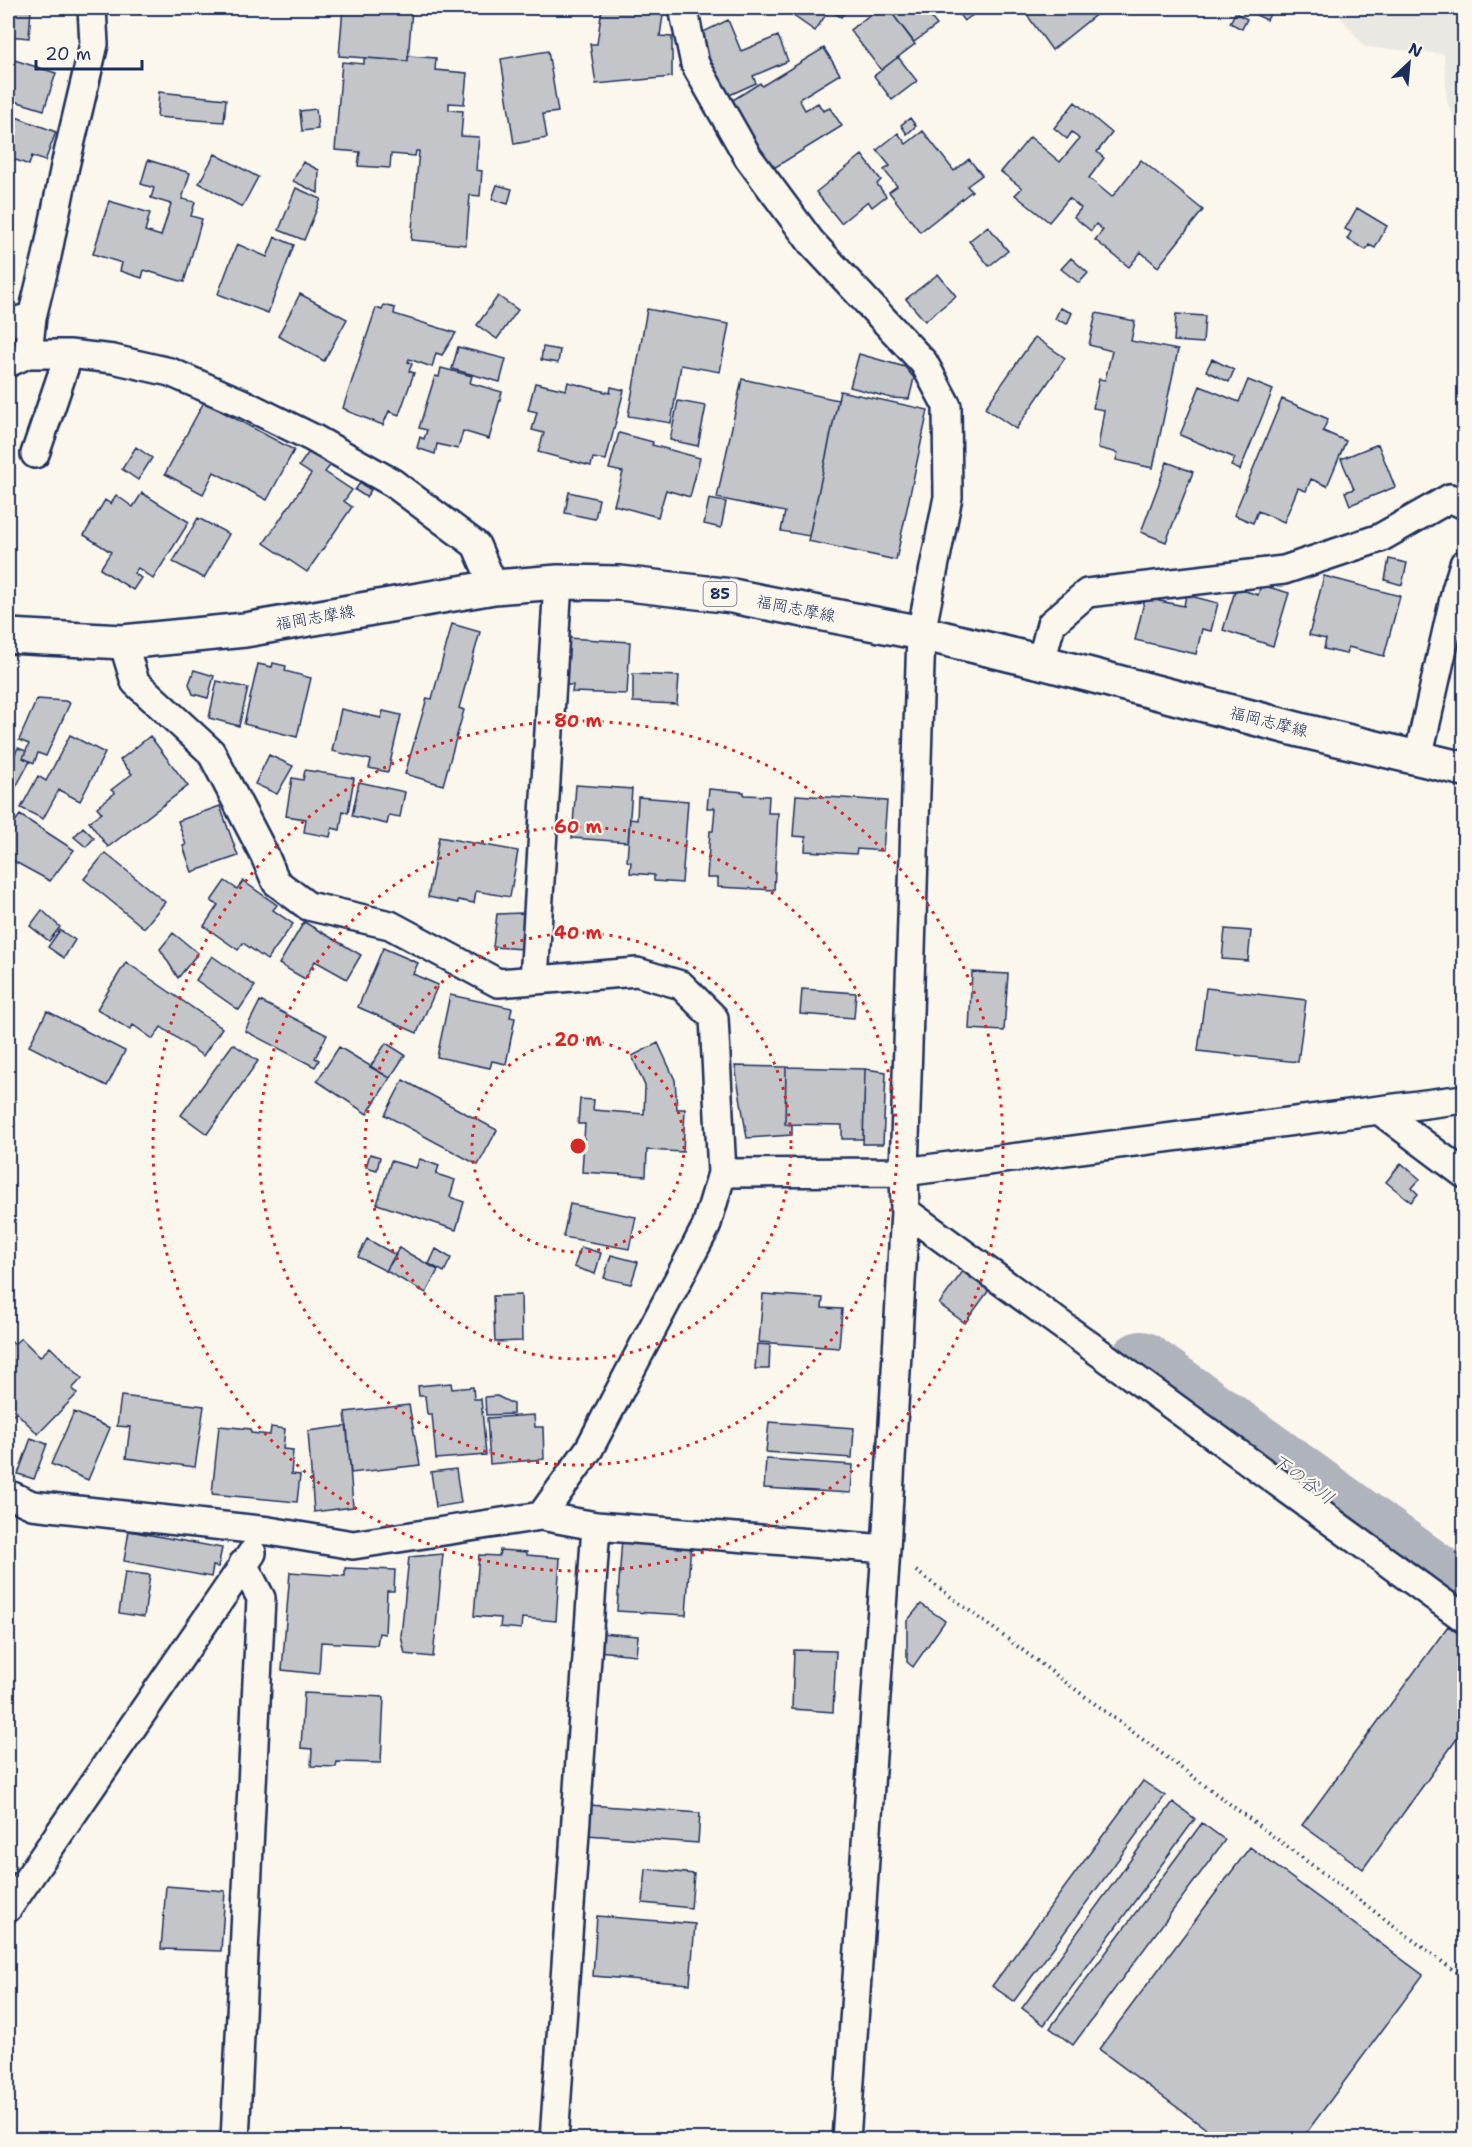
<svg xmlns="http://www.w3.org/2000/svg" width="1472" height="2147" font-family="'Shantell Sans','Klee One',sans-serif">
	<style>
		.built { fill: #eae8e2 }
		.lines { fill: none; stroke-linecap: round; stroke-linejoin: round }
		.river { stroke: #afb3bb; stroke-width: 64 }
		.building { fill: #c3c5c9; stroke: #1b2f5e; stroke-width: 1.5 }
		.minor-casing { stroke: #1b2f5e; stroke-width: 32 }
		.primary-casing { stroke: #1b2f5e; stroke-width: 38 }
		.path { stroke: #1b2f5e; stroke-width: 4; stroke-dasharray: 1.5 4.5; stroke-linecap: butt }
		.minor { stroke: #fbf7ec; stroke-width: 27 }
		.primary { stroke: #fbf7ec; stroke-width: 33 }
		.ring { fill: none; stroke: #d62828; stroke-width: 3; stroke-dasharray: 3 6 }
		.labels { text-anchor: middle; stroke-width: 4.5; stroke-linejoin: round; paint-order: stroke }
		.shield { fill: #fbf7ec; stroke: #5e6b89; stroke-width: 1.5 }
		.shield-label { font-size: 15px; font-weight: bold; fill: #1b2f5e }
		.street-label { font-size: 16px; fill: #1b2f5e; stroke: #fbf7ec }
		.water-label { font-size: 18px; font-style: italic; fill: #47577a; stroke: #fbf7ec }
		.centre { fill: #d62828; stroke: #fbf7ec; stroke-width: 3 }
		.ring-label { font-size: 18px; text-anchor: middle; font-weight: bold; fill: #d62828; stroke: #fbf7ec; stroke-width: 4.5; stroke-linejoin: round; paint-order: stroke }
	</style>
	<rect width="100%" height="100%" fill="#fbf7ec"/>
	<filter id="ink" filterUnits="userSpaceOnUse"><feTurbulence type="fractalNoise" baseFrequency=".0167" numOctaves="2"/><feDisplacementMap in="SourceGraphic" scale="12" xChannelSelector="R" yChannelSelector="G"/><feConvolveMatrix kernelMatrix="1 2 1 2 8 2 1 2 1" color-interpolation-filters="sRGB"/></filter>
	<g filter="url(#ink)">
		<path class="built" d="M1333,8h131v130l-17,-36 -3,-48 -79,-7z"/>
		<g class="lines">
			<path class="river" d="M1141,1363l323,233"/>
		</g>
		<path class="building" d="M8,8h23l-2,30 -21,-2z
			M343,8h69l-4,53 -69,-5z
			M602,8h62l-4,28 12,1v40l-76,7 -6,-40h7z
			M782,8h66l-7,9 -12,-7 -14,21z
			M879,8h9l27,36 -34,26 -31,-40z
			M888,8h35l14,17 -23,17z
			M954,8h29l-19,13z
			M1022,8h74l3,4 -47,38z
			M1241,8h32l-6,12z
			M1235,13l12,6 -5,10 -12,-6z
			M728,20l13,31 37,-15 10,25 -35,15 3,7 -33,15 -26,-63z
			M824,48l16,26 -41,25 6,11 13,-7 5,8 7,-3 12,18 -73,45 -41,-68 32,-20 2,3z
			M548,51l10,61 -15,2 4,24 -33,6 -13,-85z
			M408,56l28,2 -1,12 32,3 -3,31 -15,-1v7l14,1 -2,25 18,1 -3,33 6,1 -2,25 -10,-1 -4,50 -55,-5 8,-89h-3l-1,5 -24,-2 -1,14 -32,-2 2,-14 -25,-2 7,-88 22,2v-6l44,3z
			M898,57l19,24 -25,19 -18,-24z
			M8,58l48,15 -12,37 -36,-11z
			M159,92l67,7 -2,23 -67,-5z
			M1075,102l37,31 -15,19 7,6 -15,20 23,19 29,-37 62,50 -45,57 -17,-15 -12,15 -34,-27 8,-10 -7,-6 -5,7 -17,-14 7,-9 -12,-10 -20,24 -34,-27 7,-7 -21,-16 29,-35 30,25 19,-23 -7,-7 -5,7 -13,-11z
			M316,109l2,20 -16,2 -2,-20z
			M8,114l48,18 -11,29 -13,-5 -3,9 -21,-8z
			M910,118l6,8 -9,8 -6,-9z
			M923,131l31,40 15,-12 13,16 -15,11 5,5 -52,41 -31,-40 8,-6 -13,-16 6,-4 -13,-16 21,-17 8,11z
			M215,154l43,23 -16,30 -43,-24z
			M862,155l19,25 -4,4 9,12 -14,11 -4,-6 -27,22 -25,-31z
			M148,160l42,13 -8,26 13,3 -4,14 11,3 -18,63 -40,-12 -2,8 -22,-7 2,-8 -29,-9 16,-53 41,12 -5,18 16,5 10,-32 -20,-6 3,-10 -13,-4z
			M303,162l16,8 -1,23 -25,-12z
			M497,185l15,4 -4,15 -16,-5z
			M296,188l25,11 -17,41 -25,-10z
			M1357,208l30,18 -12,22 -6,-3 -3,5 -19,-11 4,-7 -6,-3z
			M988,226l20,25 -19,15 -20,-25z
			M275,237l19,8 -26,68 -50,-19 19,-50 30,13z
			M1071,258l17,15 -9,10 -18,-14z
			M938,274l18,22 -31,25 -19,-22z
			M300,294l47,25 -23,42 -46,-25z
			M498,296l20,14 -21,29 -20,-14z
			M384,305l11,3 -1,6 62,19 -14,22 -6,-2 -4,14 -23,-8 -1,3 4,2 -3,7 5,2 -15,42 -10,-4 -6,14 -36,-14v-1l-4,-2 33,-100 6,2z
			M1060,308l12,5 -5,11 -12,-5z
			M647,309l82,15 -9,48 -39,-7 -10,58 -43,-7z
			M1096,313l39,8 -4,20 47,9 -25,118 -37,-8 2,-7 -20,-5 6,-38 -11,-2 6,-29 6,1 7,-29 -23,-6z
			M1176,314l29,2 -2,27 -29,-2z
			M1035,337l30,21 -49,71 -31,-21z
			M458,347l48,12 -6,23 -48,-13z
			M543,347l17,3 -2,13 -17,-3z
			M859,354l46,13 9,11 -5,21 -18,-1 -41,-11z
			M1212,359l22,11 -5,12 -23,-11z
			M441,368l31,8 -2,7 32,9 -13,47 -26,-8 -5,18 -21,-5 -2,10 -18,-6 3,-11 4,2 3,-9 -8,-2 16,-52 4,1z
			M742,379l96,21 -29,136 -28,-5 4,-19 -68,-14z
			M1248,380l25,10 -33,80 -9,-4 4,-8 -55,-23 20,-49 39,16z
			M568,382l42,11 1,-6 13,3 -18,70 -13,-2 -2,8 -53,-14 6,-19 -12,-3 5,-18 -9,-2 7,-27 31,7z
			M840,391l88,19 -32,150 -88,-19z
			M1282,399l46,20 -5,12 23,10 -19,45 -16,-7 -5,12 -8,-3 -14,34 -26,-11 -5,12 -19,-8z
			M678,401l28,5 -8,40 -28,-6z
			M204,402l90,48 -27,50 -53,-28 -11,22 -38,-20z
			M619,433l34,9 -1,3 48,13 -10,39 -24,-7 -8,27 -44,-12 9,-33 -14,-3z
			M1378,444l17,43 -45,18 -5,-13 9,-3 -13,-30z
			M136,447l16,11 -14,22 -16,-11z
			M311,449l22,13 -8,10 27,18 -8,11 8,6 -45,65 -43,-29 47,-69 -12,-8z
			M1167,462l26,10 -27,70 -25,-10z
			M360,483l11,7 -5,7 -11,-7z
			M569,492l30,7 -4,20 -30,-6z
			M142,493l47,29 -36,57 -15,-11 -4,5 7,5 -8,12 -33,-21 11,-17 -27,-17 21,-35 6,4 5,-9 17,12z
			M709,499l17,3 -5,26 -17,-4z
			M198,518l31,16 -25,44 -31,-16z
			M1389,559l18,4 -5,22 -17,-5z
			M1324,576l76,20 -16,60 -36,-9 -2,7 -22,-5 2,-10 -17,-4z
			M1261,585l28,8 -16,53 -50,-16 13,-42 22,7z
			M1186,595l32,8 -7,28 -9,-2 -6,25 -61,-14 10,-42 39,8z
			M452,624l28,8 -21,76 5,2 -21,75 -38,-11 22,-76 5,1z
			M568,638l62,4 -3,52 -55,-2 1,-7h-6z
			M273,663l13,3 -1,5 26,7 -14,59 -53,-13 14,-60 14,3z
			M194,670l20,6 -6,22 -15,-4 -4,-10z
			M633,674l46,2 -2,28 -44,-2z
			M217,681l31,7 -9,38 -30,-8z
			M37,699l28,2 5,2 -24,53 -8,-3 -4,10 -11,-5 6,-14 -10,-4z
			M341,709l40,9 2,-7 18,4 -13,57 -19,-4 2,-8 -39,-9z
			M70,735l35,18 -25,48 -21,-11 -16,29 -22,-11 17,-32 8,5z
			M150,736l38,50 -80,61 -19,-25 13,-9 -5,-6 18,-14 -4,-3 21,-16 -12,-14z
			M18,748l8,3 -3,7 7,3 -19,35 -3,-2v-26z
			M269,755l24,11 -16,28 -22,-10z
			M305,770l49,8 -6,35 -5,-2 -3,19 -8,-2 -2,9 -26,-5 2,-13 -20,-3 6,-38 11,2z
			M359,782l46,10 -5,25 -11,-2 -2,9 -35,-8z
			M576,785l56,4 -4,53 -56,-4z
			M709,789l35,3v3l25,1 -1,17h10l-4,77 -56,-3v-9h-11l3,-47h3l2,-23h-8z
			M796,795l91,6 -4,50 -26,-2 -1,5 -51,-3 1,-14 -13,-1z
			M638,797l50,4 -6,82 -28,-2v-6l-24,-2 1,-11 -4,-1 3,-42 7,1z
			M220,806l18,50 -46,16 -9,-26 3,-1 -8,-24z
			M20,815l54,35 -24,31 -42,-23v-27z
			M83,827l11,11 -8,9 -12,-10z
			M439,837l79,14 -8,46 -34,-6 -2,12 -16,-3v3l-30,-6z
			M105,853l60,49 -21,26 -60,-49z
			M225,881l12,8 6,-8 34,24 -4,5 20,14 -26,36 -24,-17 -5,7 -34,-24 14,-21 -7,-4z
			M42,910l18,17 -11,14 -19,-15z
			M523,913v36l-30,-2 4,-33z
			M304,922l57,33 -14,24 -32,-18 -10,18 -26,-15z
			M1225,929l26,2 -3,30 -26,-2z
			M60,930l15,10 -11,18 -16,-11z
			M173,933l25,20 -20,25 -18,-29z
			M383,948l35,15 -5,11 25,11 -21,48 -59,-26z
			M212,956l43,30 -16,24 -43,-30z
			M126,962l96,66 -19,28 -42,-29 -8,12 -20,-14 -3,5 -33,-21z
			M972,972l36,2 -4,57 -35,-2z
			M1206,988l100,12 -8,62 -100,-11z
			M802,989l54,4 -2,25 -54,-4z
			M450,995l62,13 -2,9 5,1 -9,46 -14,-3 -2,7 -53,-11z
			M260,1001l67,34 -12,23 4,2 -4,7 -70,-36z
			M47,1011l78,40 -18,35 -78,-40z
			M386,1043l19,12 -15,23 -20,-11z
			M658,1043l17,37 2,29h8l-2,43 -36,-2 -1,26 -64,-4 3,-48h-7l2,-25 14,1 -1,10 51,4 1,-28 -13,-30z
			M233,1044l25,17 -51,73 -26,-19z
			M339,1047l51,31 -23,36 -50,-33z
			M735,1066l51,1 -1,57 7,1v10l-45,3z
			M786,1067l79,2 -2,70h-21v-14l-57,-1z
			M865,1069l21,3 -3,72h-20z
			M403,1080l94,50 -19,35 -93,-50z
			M370,1154l10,3 -3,13 -11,-3z
			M420,1159l19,7 -3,8 19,6 -5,17 14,5 -8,28 -79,-26 14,-43 25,7z
			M1401,1163l19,16 -8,9 6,6 -7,8 -25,-20z
			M570,1204l66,13 -7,32 -66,-12z
			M367,1239l29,16 -10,16 -28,-14z
			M581,1247l20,6 -6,21 -21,-7z
			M399,1248l39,22 -12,23 -40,-22z
			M436,1249l15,9 -7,14 -15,-8z
			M611,1255l27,7 -7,22 -27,-6z
			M966,1267l26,19 -27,37 -26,-19z
			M763,1294l60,4 -1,10 20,1 -3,39 -80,-6z
			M521,1295l1,46 -27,1 -2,-46z
			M21,1338l19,19 10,-10 32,31 -10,11 5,5 -39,40 -22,-22 -7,7 -1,-2v-78l6,5z
			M757,1344l13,1 -1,24h-14z
			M451,1383l1,6 21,-2 1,12h7l5,56 -50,4 -4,-45h-5l-2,-18h-6l-1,-10z
			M121,1396l83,10 -9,61 -69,-9 4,-31 -13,-1z
			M497,1396l16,8v10l-27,1 -1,-18z
			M409,1405l11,60 -69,8 -6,-61z
			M74,1412l36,16 -22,52 -37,-16z
			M534,1415l1,12h8l1,32 -54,5 -3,-46z
			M769,1422l85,6 -2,30 -86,-6z
			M219,1426l32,3v4l19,2 1,-8 14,2 -2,20 10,1 -2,24 9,1 -3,27 -85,-8z
			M347,1426l6,81 -39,5 -6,-81z
			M31,1438l16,6 -13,35 -16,-5z
			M766,1459l87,6 -2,28 -87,-5z
			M456,1469l5,34 -25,4 -5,-35z
			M129,1531l93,17 -4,19 -5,-1 -2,11 -87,-16z
			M622,1538l69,4 -5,73 -69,-4z
			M500,1550l27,2v3l33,3 -4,63 -34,-3 -1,11 -21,-2 1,-9 -27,-2 5,-61 20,1z
			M443,1554l-10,103 -28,-3 -4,-18 8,-79z
			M345,1568l50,2 -1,21h-7l-2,43 -6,-1 -2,12 -56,-3 -2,32 -37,-4 8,-98 55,4z
			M125,1572l25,3 -6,42 -25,-4z
			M921,1604l24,17 -32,46 -6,-5v-41z
			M1448,1626l16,12v91l-101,140 -61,-44z
			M600,1633l38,3 -2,19 -38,-4z
			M794,1650l42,1 -3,61 -41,-3z
			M304,1693l80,4 -3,66 -44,-1 -1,5 -25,-1 1,-17 -11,-1z
			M1143,1781l22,15 -151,205 -22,-15z
			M1173,1802l22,17 -151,206 -22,-17z
			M589,1805l111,8 -2,30 -111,-8z
			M1202,1823l23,17 -152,205 -23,-17z
			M1250,1847l173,128 -122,165h-80l-122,-91z
			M646,1869l48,5 -3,34 -48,-5z
			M166,1886l59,5 -4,60 -60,-2z
			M597,1916l98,8 -5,60 -97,-8z"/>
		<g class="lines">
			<defs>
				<path id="minor" d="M683,8l12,56 53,93 63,85 113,121 23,43 1,91 -27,136 -17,539 1,39 -19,338 -40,591
					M8,323l24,-6
					M28,354l4,-37 15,-61 18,-90 29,-122 -2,-36
					M8,363l20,-9h41l44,5 57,13 74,32 69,34 80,45 83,62 18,42
					M35,454l34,-100
					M1041,662l10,-38 36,-31 197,-23 96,-32 70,-40 14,7
					M1418,758l38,-168 8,-26
					M534,980l24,-398
					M1380,1111l84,63
					M722,1173l182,-1 560,-73
					M905,1211l559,407
					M8,1494l24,11 237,26 84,14 188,-29 48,-67 117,-222 16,-54 -8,-155 -33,-33 -44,-13 -139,11 -108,-58 -82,-19 -32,-24 -12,-28 -53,-102 -76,-70 -12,-40
					M541,1516l55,10 290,23
					M8,1908l244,-355
					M235,2140l26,-542 -18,-34
					M554,2140l42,-614"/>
				<path id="primary" d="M8,636l115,6 122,-12 249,-43 64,-5 62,1 112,13 189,37 120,29 259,68 164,39"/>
			</defs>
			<use href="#minor" class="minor-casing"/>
			<use href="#primary" class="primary-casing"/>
			<path class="path" d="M916,1571l548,407"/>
			<use href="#minor" class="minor"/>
			<use href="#primary" class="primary"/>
		</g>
	</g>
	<g class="ring">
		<circle cx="578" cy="1146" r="106"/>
		<circle cx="578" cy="1146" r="213"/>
		<circle cx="578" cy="1146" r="319"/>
		<circle cx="578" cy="1146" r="425"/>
	</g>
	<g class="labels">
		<rect class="shield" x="703.5" y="582" width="33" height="24" rx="4.5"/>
		<g class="shield-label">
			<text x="720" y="599">85</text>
		</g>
		<g class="street-label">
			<text transform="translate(796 608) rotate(11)" y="6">福岡志摩線</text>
			<text transform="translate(315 617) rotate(-10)" y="6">福岡志摩線</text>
			<text transform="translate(1269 721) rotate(14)" y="6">福岡志摩線</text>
		</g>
		<g class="water-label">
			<text transform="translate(1303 1479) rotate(36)" y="6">下の谷川</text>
		</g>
	</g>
	<circle cx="578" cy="1146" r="9" class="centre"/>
	<g class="ring-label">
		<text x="578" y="727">80 m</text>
		<text x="578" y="833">60 m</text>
		<text x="578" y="939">40 m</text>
		<text x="578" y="1046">20 m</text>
	</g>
	<rect width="1472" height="2147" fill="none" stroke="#fbf7ec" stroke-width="30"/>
	<rect x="15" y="15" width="1442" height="2117" fill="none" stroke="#1b2f5e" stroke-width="2" filter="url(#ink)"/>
	<g transform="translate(1409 63) rotate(26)" stroke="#fbf7ec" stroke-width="4.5" paint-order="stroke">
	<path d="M0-4.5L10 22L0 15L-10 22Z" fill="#1b2f5e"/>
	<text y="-9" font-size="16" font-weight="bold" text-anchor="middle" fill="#1b2f5e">N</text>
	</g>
	<path d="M36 60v9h106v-9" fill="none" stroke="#1b2f5e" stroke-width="3"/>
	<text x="45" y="60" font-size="18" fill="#1b2f5e" stroke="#fbf7ec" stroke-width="4.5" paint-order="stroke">20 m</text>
</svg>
